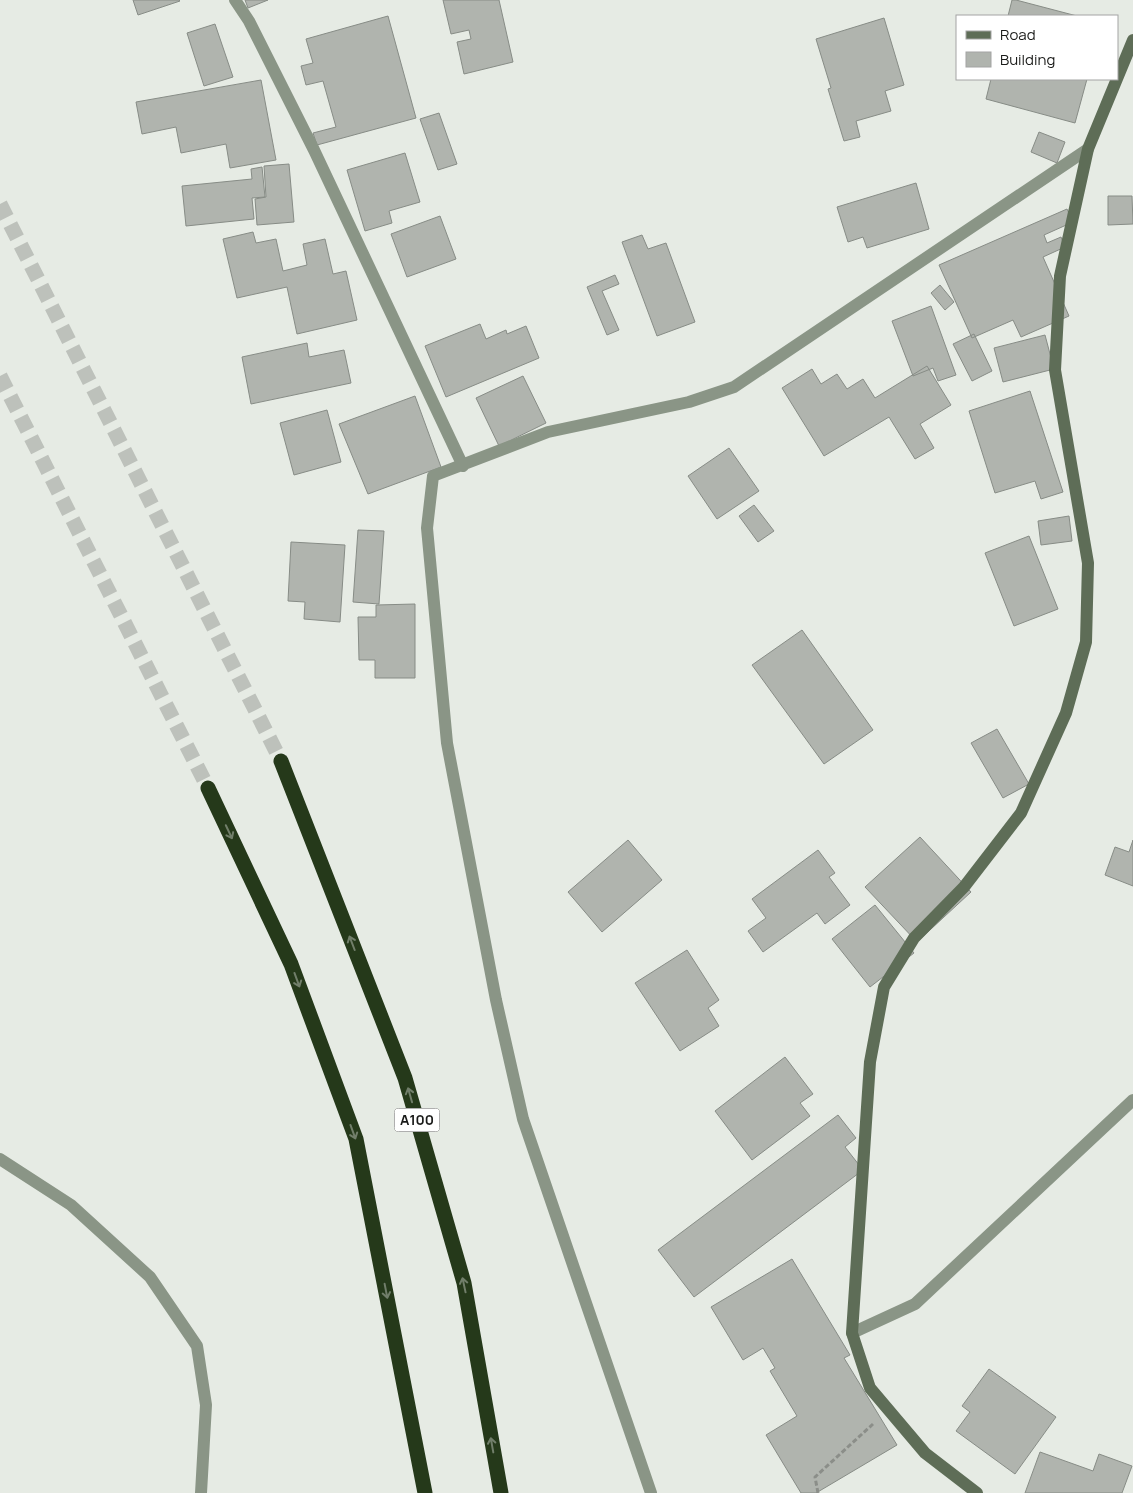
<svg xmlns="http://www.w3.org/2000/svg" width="1133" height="1493" font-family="Manrope,sans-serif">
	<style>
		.building { fill: #b0b4ae; stroke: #878c86 }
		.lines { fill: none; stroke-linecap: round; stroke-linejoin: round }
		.highway-tunnel { stroke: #bdc1bb; stroke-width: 15; stroke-dasharray: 15 8; stroke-linecap: butt }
		.path { stroke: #8b8e89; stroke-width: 3; stroke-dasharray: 5 2.5; stroke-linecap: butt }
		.street { stroke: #8a9586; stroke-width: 12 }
		.secondary { stroke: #5e6d57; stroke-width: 12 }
		.highway { stroke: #25391a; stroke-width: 15 }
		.oneway { stroke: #717e6a }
		.labels { text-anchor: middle; stroke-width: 4; stroke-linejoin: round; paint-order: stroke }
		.shield { fill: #fff; stroke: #5f5f5e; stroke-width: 1 }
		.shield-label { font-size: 14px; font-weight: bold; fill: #1a1b19 }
	</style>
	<rect width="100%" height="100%" fill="#e6ebe4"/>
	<path class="building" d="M133,0h46l1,1 -42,14z
		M245,0h23l-20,8z
		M443,0h56l14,62 -49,12 -7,-32 14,-3 -2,-9 -18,4z
		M1012,0h4l61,16h-69z
		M388,16l28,102 -99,27 -4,-12 23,-6 -13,-46 -17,4 -5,-19 12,-3 -7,-24z
		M884,18l20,67 -19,6 6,20 -35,10 4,16 -16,4 -16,-52 3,-1 -15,-49z
		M215,24l18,53 -29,9 -17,-53z
		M991,79h96l-12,44 -89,-24z
		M261,80l15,80 -46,8 -4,-24 -45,9 -5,-26 -34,7 -6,-32z
		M439,113l18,51 -19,6 -18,-51z
		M1039,132l26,10 -8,21 -26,-11z
		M405,153l15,49 -31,9 3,12 -27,8 -18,-61z
		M289,164l5,58 -37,3 -2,-26 11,-2 -2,-31z
		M262,167l3,30 -13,1 2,21 -68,7 -4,-40 70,-7 -1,-10z
		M916,183l13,46 -62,19 -4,-11 -15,5 -11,-35z
		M1108,196h24l1,28 -25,1z
		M1067,209l6,13 -29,13 3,8 14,-6 4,10 -22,10 26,59 -48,21 -8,-17 -41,18 -33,-73z
		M440,216l16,43 -49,18 -16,-43z
		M253,232l3,11 20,-4 7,32 24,-6 -4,-21 22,-5 8,35 13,-3 11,49 -60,14 -10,-47 -50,11 -14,-59z
		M642,235l6,14 18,-6 29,79 -38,14 -35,-94z
		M615,275l4,9 -17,7 17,39 -12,5 -20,-48z
		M940,285l14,17 -9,8 -14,-17z
		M931,306l25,69 -18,6 -5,-13 -20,8 -21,-55z
		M480,324l6,15 20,-9 1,4 19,-8 13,32 -93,39 -21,-51z
		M974,334l18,37 -20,10 -19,-37z
		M1045,335l9,34 -51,13 -9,-34z
		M307,343l2,14 35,-7 7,33 -100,21 -9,-47z
		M927,366l24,39 -31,19 14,24 -19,11 -26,-42 -65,39 -42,-68 30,-19 9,15 16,-10 10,15 16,-10 12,19z
		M523,376l23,47 -47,23 -23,-48z
		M1030,391l33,101 -22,7 -6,-18 -40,12 -26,-82z
		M415,396l26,71 -73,27 -29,-70z
		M327,410l14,52 -47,13 -14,-52z
		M729,448l30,43 -42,28 -29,-43z
		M754,505l20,26 -16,11 -19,-26z
		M1069,516l3,25 -31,4 -3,-24z
		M358,530l26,1 -5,73 -26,-2z
		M1029,536l29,73 -44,17 -29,-73z
		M291,542l54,3 -5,77 -36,-3 1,-17 -17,-1z
		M415,604v74h-40v-18h-16l-1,-43h18v-12z
		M802,630l71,100 -49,34 -72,-99z
		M997,729l32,55 -26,14 -32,-55z
		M920,837l51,55 -54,50 -52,-55z
		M628,840l34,40 -60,52 -34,-40z
		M1133,840v46l-28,-11 10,-28 14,5z
		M818,850l17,23 -6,4 21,28 -25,19 -8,-11 -54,39 -15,-21 18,-13 -14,-19z
		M875,905l39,48 -44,34 -38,-48z
		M687,950l32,50 -11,8 11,18 -39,25 -45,-68z
		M785,1057l28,37 -13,9 10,13 -58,44 -37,-49z
		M838,1115l18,23 -11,9 18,23 -169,127 -36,-47z
		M792,1259l58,96 -6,3 53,87 -81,48h-15l-35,-58 31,-19 -27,-45 5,-3 -12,-20 -20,12 -32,-53z
		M989,1369l67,48 -41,57 -59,-43 14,-19 -8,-6z
		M1040,1452l53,19 6,-17 33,12 -10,27h-97z"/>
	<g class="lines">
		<path class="highway-tunnel" d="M0,204l281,557
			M0,376l208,412"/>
		<path class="path" d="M818,1493l-3,-16 58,-53"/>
		<path class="street" d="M235,0l14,21 65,129 149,316
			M0,1159l71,46 79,72 47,69 9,59 -5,88
			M852,1333l63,-29 218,-204
			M651,1493l-128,-374 -27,-119 -49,-257 -20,-215 6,-52 115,-44 141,-30 45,-15 354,-238"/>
		<path class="secondary" d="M977,1493l-52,-40 -55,-65 -18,-55 18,-271 14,-75 30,-49 50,-51 57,-74 45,-100 20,-71 2,-79 -33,-193 5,-94 28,-127 45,-109"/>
		<path class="highway" d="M281,761l124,317 59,205 37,210
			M208,788l83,176 65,175 69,354"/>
	</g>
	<defs><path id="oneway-shaft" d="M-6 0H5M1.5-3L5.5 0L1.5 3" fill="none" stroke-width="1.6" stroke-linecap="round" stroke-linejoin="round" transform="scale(1.25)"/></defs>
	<g class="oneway">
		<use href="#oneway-shaft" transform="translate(229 832) rotate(65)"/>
		<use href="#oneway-shaft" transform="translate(352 943) rotate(-111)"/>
		<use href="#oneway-shaft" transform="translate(297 980) rotate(70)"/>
		<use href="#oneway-shaft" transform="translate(410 1095) rotate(-106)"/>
		<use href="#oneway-shaft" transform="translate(353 1132) rotate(70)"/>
		<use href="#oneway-shaft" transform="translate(464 1285) rotate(-102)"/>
		<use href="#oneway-shaft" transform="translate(386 1291) rotate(79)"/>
		<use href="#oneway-shaft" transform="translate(492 1445) rotate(-100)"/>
	</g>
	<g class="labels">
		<rect class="shield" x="394.5" y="1108.5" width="45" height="23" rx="4"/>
		<g class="shield-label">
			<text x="417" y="1125">A100</text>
		</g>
	</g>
	<rect x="956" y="15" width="162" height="65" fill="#ffffff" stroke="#a3a4a3"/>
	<rect x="966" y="31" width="25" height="8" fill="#5e6d57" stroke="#a3a4a3"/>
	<text x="1000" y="40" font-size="15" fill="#1a1b19">Road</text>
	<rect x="966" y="52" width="25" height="15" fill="#b0b4ae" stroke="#a3a4a3"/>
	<text x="1000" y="65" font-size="15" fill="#1a1b19">Building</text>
</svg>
